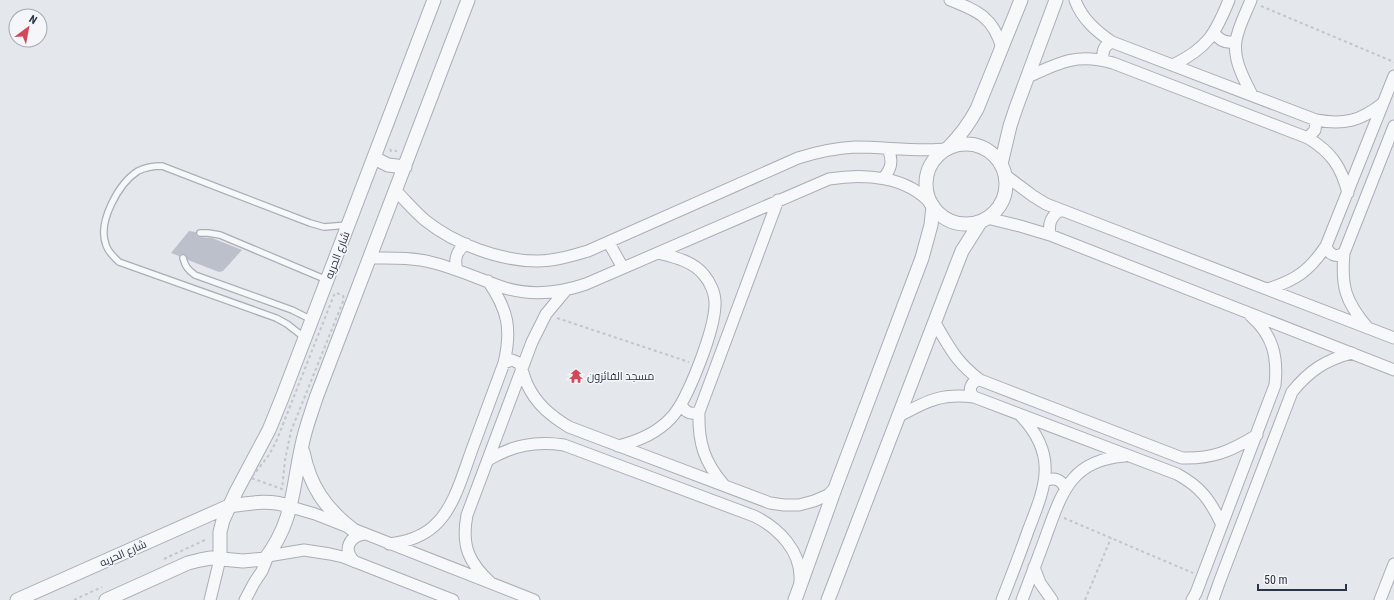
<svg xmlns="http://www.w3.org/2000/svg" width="1394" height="600" font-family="'Roboto Condensed',Cairo,sans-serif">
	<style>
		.building { fill: #bbc0ca }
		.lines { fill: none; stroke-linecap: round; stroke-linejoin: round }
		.service-casing { stroke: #a9aeb7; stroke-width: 8 }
		.minor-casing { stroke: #a9aeb7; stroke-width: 13 }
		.tertiary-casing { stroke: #a9aeb7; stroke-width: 15 }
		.path { stroke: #c2c5cb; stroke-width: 2; stroke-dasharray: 3 3; stroke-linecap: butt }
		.service { stroke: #f7f8fa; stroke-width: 5.5 }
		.minor { stroke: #f7f8fa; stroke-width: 11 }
		.tertiary { stroke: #f7f8fa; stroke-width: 13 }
		.labels { text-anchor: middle; stroke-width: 3; stroke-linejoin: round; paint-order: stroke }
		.street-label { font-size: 11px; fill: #2b3445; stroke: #f4f6f9 }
		.poi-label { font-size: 11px; fill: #2b3445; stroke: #f4f6f9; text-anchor: start }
	</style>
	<rect width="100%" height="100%" fill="#e4e7ec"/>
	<path class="building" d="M189,231l7,1v3l2,2 14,1 30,12 -19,21 -4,1 -31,-12 -4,-6h-3l-2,2 -8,-3z"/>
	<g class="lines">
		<defs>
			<path id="service" d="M200,233h8l12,2 107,45
				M183,258c2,8 5,12 12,17l97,35 20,10
				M305,338l-18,-14 -11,-6 -157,-56c-5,-5 -11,-10 -13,-17 -9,-23 13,-62 32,-74 8,-4 16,-5 24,-5l148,57 14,4 24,-2"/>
			<path id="minor" d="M950,0c28,11 43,17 52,48
				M1075,0c7,19 21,31 37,42l204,78c28,5 45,1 67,-17
				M1251,0c-5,13 -13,27 -15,41 -3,19 8,38 16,54
				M1214,33c6,8 13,11 22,8
				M1103,60c-1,-8 1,-15 9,-18
				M1173,65c34,-17 42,-30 56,-65
				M1028,77c32,-15 49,-24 85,-14l195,75c23,14 33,28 40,55
				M1308,138l7,-8 1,-10
				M1005,175l28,21 13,8 348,134
				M883,178c9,-9 10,-18 5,-29
				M396,191c10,10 19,21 30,30 29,23 74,40 111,40 17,0 34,-5 51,-10l210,-93c19,-6 38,-10 57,-11 31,0 61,5 92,2
				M987,218l33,8 30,9 344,135
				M1050,235c-2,-12 1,-19 11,-25
				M609,243l14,25
				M1326,246c3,9 10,12 18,7
				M370,258c21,0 43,-1 64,5 24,6 47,17 71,25 27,8 55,5 81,-4l243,-105c35,-6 79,-3 103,26
				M457,270c-3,-11 -1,-19 9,-26
				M1268,289c28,-9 41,-18 58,-43l68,-170
				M935,323c15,25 21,39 45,57l202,78c31,1 49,-7 75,-23
				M1367,327c-22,-26 -26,-41 -23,-74l50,-127
				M504,363l8,-3 7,3c4,7 5,15 8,21 9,20 24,32 42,43l201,76 14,2h15l15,-4 14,-6 8,-8
				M974,397c-7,-7 -3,-16 6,-17
				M681,405c5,8 10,10 18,7
				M899,416c28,-15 42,-23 75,-19l203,77c24,13 33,26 45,51
				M618,446c21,-5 39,-13 53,-28 17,-18 45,-91 44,-116 0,-9 -5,-20 -11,-27 -11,-14 -30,-18 -46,-22
				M488,460c25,-15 48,-19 76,-15l190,71c25,12 48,36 46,65
				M1045,481c9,-4 16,-2 20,7
				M724,485c-20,-23 -26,-43 -25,-73l79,-212
				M291,507l24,7 219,86
				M389,544c16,-2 32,-6 45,-18 21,-18 30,-56 40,-82 10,-27 20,-54 30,-81 8,-34 4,-53 -16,-82
				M355,562c-13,-12 -6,-26 10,-28
				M1034,567l6,16 12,17
				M491,583c-22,-20 -30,-37 -24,-68l65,-173 14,-28 20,-24
				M210,600l10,-41
				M245,600l9,-17 8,-12 6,-15 36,-6 26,4 13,3 110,43
				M1002,600c9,-23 18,-46 26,-69 17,-44 31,-75 -7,-115
				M1022,600c8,-21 16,-42 24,-64 16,-44 25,-76 79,-80
				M1192,600l4,-7 79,-208c3,-28 -2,-50 -24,-69
				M1213,600l6,-17 73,-191c17,-21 33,-32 60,-39
				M1380,600l14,-36"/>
			<path id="tertiary" d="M926 184a40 40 0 1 1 80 0a40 40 0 1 1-80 0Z
				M948,148c12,-12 21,-24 29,-39l44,-109
				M374,158l14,7 17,2
				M1001,164l9,-38 6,-18 40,-108
				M303,452c7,34 22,56 49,77
				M220,559v-27l3,-12 13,-28 33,-62 13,-32 152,-398
				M17,600l212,-94c21,-3 42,-7 62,1
				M106,600l82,-37 12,-3 11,-2 32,3 22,-2c29,-38 27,-70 37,-114 3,-16 9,-31 14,-47l152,-398
				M795,600l41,-114 86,-228 9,-33 2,-19
				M828,600l127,-331 7,-18 19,-30"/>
		</defs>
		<use href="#service" class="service-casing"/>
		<use href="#minor" class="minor-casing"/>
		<use href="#tertiary" class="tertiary-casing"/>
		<path class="path" d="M1261,6l133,56
			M390,149l1,2h6
			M337,293l6,3 1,3 -53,132 -6,29 -3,29 -31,-11 18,-23 7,-13 58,-147z
			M557,318l132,44
			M1064,518l129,55
			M164,559l43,-20
			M74,600l28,-13
			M1085,600l26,-62"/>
		<use href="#service" class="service"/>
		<use href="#minor" class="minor"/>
		<use href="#tertiary" class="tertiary"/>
	</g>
	<defs>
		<symbol id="temple-bare" viewBox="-9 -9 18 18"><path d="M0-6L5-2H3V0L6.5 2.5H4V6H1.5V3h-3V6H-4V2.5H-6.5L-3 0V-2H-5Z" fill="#d1495b" stroke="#f4f6f9" stroke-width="2.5" paint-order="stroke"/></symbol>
	</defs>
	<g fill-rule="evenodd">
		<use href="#temple-bare" x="566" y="366" width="20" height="20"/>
	</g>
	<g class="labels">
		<g class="street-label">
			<text transform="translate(337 255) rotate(-69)" y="4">شارع الحريه</text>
			<text transform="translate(123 553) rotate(-24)" y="4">شارع الحريه</text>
		</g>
		<g class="poi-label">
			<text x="587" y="380">مسجد الفائزون</text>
		</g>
	</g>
	<g transform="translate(28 28) rotate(32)"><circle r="19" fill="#f4f6f9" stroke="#a4a8b1"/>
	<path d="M0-3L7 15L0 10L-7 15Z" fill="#d1495b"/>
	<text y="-6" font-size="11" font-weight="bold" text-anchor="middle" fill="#2b3445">N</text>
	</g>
	<path d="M1258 584v6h88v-6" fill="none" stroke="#2b3445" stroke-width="2"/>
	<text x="1264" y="584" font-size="12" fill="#2b3445" stroke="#f4f6f9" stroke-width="3" paint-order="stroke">50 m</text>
</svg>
